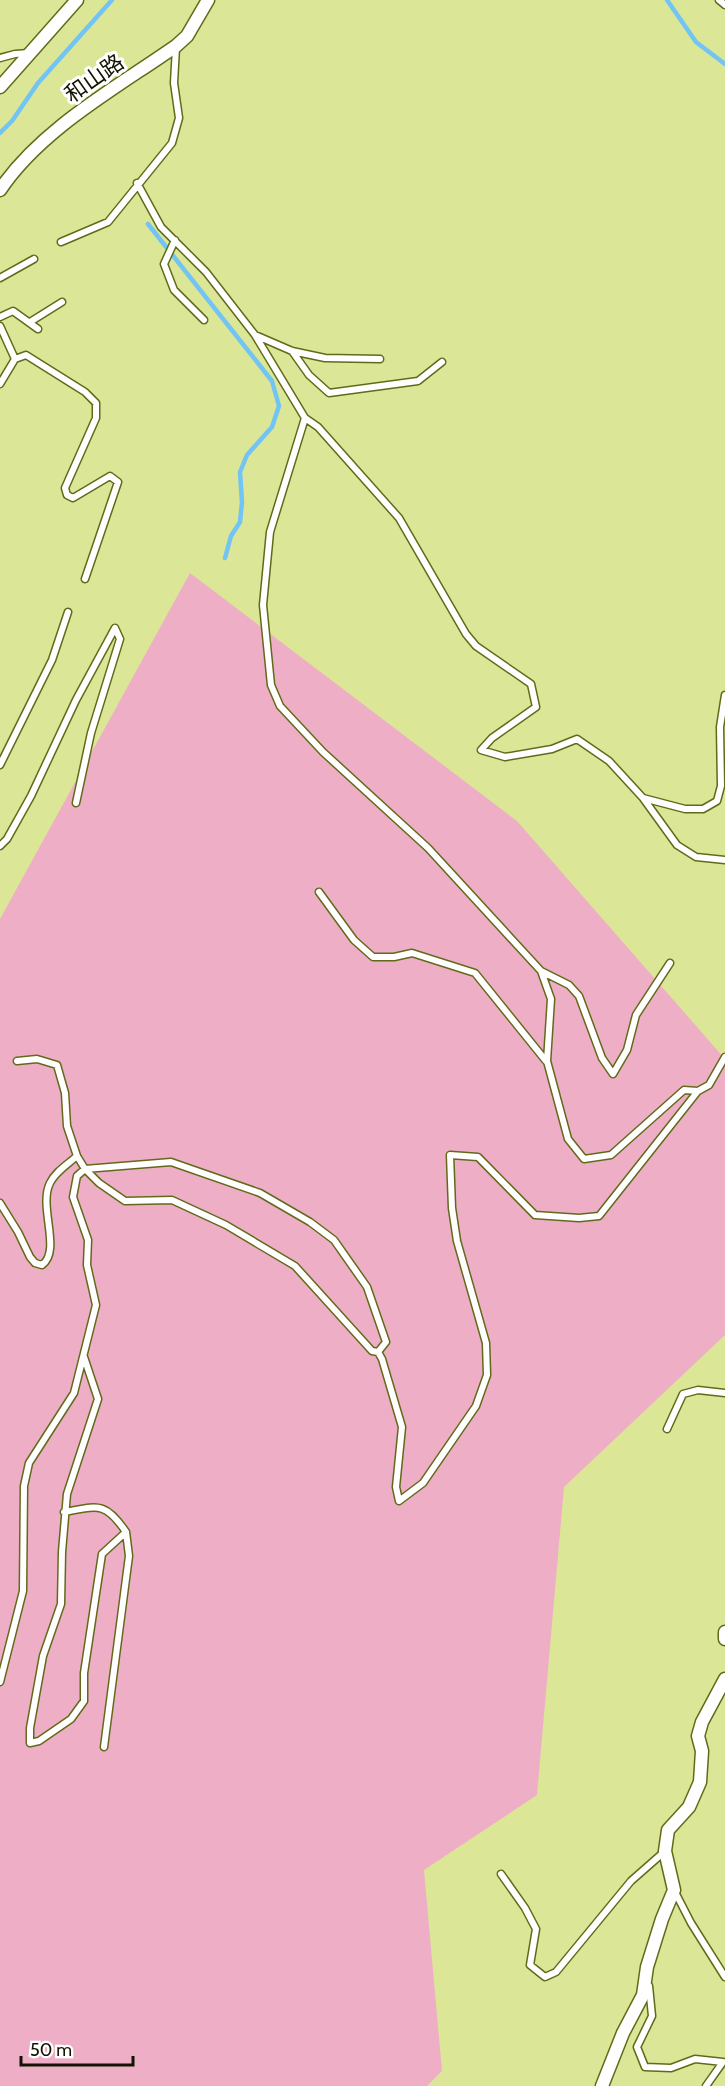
<svg xmlns="http://www.w3.org/2000/svg" width="725" height="2086" font-family="Cabin,'Noto Sans TC',sans-serif">
	<style>
		.green { fill: #eeafc6 }
		.lines { fill: none; stroke-linecap: round; stroke-linejoin: round }
		.stream { stroke: #71c4f3; stroke-width: 4.5 }
		.lane-casing { stroke: #626a19; stroke-width: 9 }
		.street-casing { stroke: #626a19; stroke-width: 15 }
		.lane { stroke: #fff; stroke-width: 6 }
		.street { stroke: #fff; stroke-width: 12 }
		.labels { text-anchor: middle; stroke-width: 6; stroke-linejoin: round; paint-order: stroke }
		.street-label { font-size: 22px; fill: #111400; stroke: #fff }
	</style>
	<rect width="100%" height="100%" fill="#dbe697"/>
	<path class="green" d="M190,573l327,248 208,238v276l-161,152 -27,308 -113,75 18,201 -15,15h-427v-1167z"/>
	<g class="lines">
		<path class="stream" d="M667,0l29,42 29,22
			M0,133l12,-12 26,-38 74,-83
			M148,224l124,157 7,25 -7,21 -25,28 -7,17 2,30 -2,20 -9,14 -6,22"/>
		<defs>
			<path id="lane" d="M719,0l6,5
				M0,58l15,-4 14,-1
				M137,183l24,44 45,45 49,63 50,83
				M175,240l-11,24 10,26 30,30
				M61,242l47,-20 64,-79 7,-25 -5,-35 2,-36
				M0,278l34,-19
				M0,317l13,-6 25,18
				M30,322l32,-20
				M0,326l15,33
				M255,335l37,16 33,7 55,1
				M292,351l17,24 20,18 89,-12 24,-19
				M0,384l15,-25 11,-4 59,37 11,11v15l-31,70 2,7 6,3 37,-22 8,6 -33,97
				M0,765l52,-105 16,-48
				M643,798l34,47 19,12 29,3
				M0,846l7,-7 24,-43 45,-96 39,-72 5,11 -29,94 -15,70
				M319,892l35,48 19,17h21l18,-4 63,20 71,88
				M541,971l-113,-123 -105,-96 -43,-46 -9,-21 -8,-80 7,-73 35,-114 13,9 81,91 67,116 10,12 55,38 5,23 -44,31 -11,12 24,7 47,-8 25,-10 32,22 34,37 42,11h18l14,-8 4,-15 -1,-59 5,-32
				M17,1061l20,-2 20,6 8,28 2,33 10,30 8,13 14,14 26,18 47,-1 54,25 69,41 77,85 6,1
				M698,1091l11,-6 16,-28
				M0,1203l18,29 12,25 5,6 7,2c20,-14 -4,-59 8,-82 5,-11 18,-19 27,-27
				M84,1357l14,42 -31,95 -5,58 -1,52 -18,52 -13,72v15l9,-2 32,-22 13,-18v-28l18,-119 24,-22 3,24 -25,191
				M667,1429l16,-35 15,-4 27,3
				M64,1512c34,-6 41,-11 62,20
				M0,1682l23,-91 1,-105 5,-23 45,-70 22,-88 -9,-40 1,-25 -15,-43 4,-21 8,-7 86,-7 89,31 50,29 24,18 33,47 19,55 -8,10 4,7 20,68 -6,60 3,14 24,-18 53,-77 11,-31 -1,-32 -29,-102 -5,-33 -2,-53 28,2 57,58 44,3 20,-2 99,-125 -14,-1 -73,65 -27,4 -16,-20 -21,-78 4,-62 -10,-28 28,14 10,11 23,62 11,16 14,-24 9,-35 34,-52
				M501,1874l24,34 11,21 -6,36 15,12 11,-5 75,-91 33,-29
				M674,1890l17,33 34,54
				M649,1986l3,30 -15,31 8,20 26,1 24,-9 28,3 -17,24"/>
			<path id="street" d="M0,87l77,-87
				M0,190c41,-61 116,-102 176,-144l11,-10 21,-36
				M725,1632v7
				M602,2086l21,-53 20,-38 4,-28 15,-48 12,-29 -9,-39 3,-21 21,-23 11,-25 2,-31 -4,-15 4,-14 23,-43"/>
		</defs>
		<use href="#lane" class="lane-casing"/>
		<use href="#street" class="street-casing"/>
		<use href="#lane" class="lane"/>
		<use href="#street" class="street"/>
	</g>
	<g class="labels">
		<g class="street-label">
			<text transform="translate(94 78) rotate(-35)" y="8">和山路</text>
		</g>
	</g>
	<path d="M21 2056v9h112v-9" fill="none" stroke="#111400" stroke-width="3"/>
	<text x="30" y="2056" font-size="18" fill="#111400" stroke="#ffffff" stroke-width="4.5" paint-order="stroke">50 m</text>
</svg>
